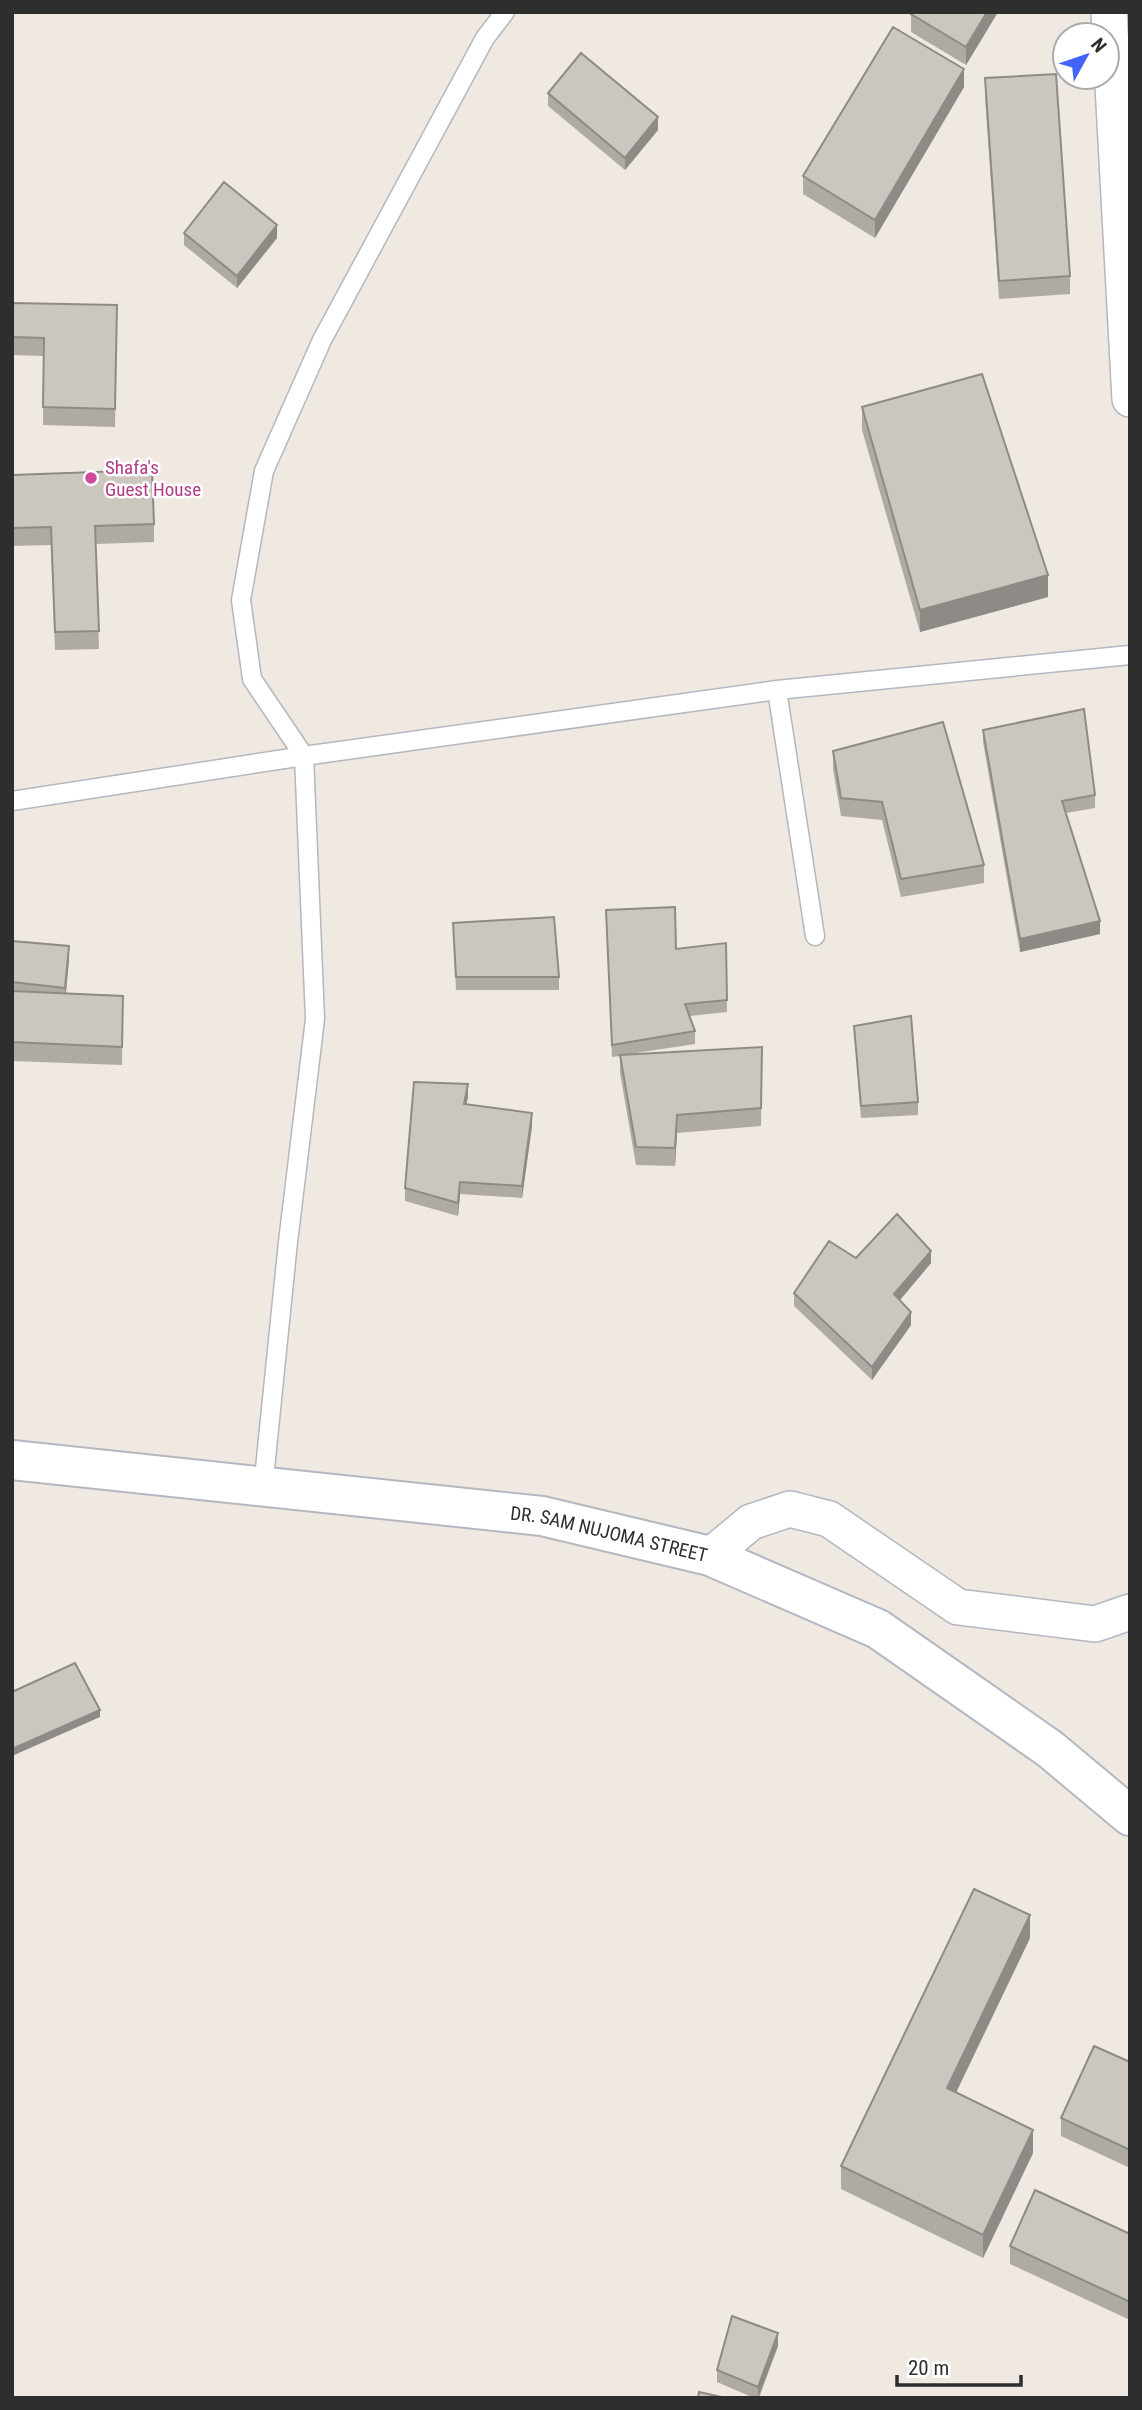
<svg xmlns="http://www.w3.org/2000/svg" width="1142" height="2410" font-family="'Roboto Condensed',sans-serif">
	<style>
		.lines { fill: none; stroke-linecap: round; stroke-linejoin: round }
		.service-casing { stroke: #b4b7c1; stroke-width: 21 }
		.minor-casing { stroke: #b4b7c1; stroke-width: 38 }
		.tertiary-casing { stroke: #b4b7c1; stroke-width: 42 }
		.service { stroke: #fff; stroke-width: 18 }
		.minor { stroke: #fff; stroke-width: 35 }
		.tertiary { stroke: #fff; stroke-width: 38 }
		.wall { fill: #afaba4 }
		.shaded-wall { fill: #8e8b86 }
		.building { fill: #cbc7bf; stroke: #8e8b86; stroke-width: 2 }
		.hotel-dot { fill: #d1479c; stroke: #fff; stroke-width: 2.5 }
		.labels { text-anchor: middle; stroke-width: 5; stroke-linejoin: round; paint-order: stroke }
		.hotel-label { font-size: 19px; fill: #b23c85; stroke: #fff; text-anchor: start }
		.street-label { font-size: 19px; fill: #2e2e2e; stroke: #fff }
	</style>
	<rect width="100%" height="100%" fill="#efe9e1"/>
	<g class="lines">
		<defs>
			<path id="service" d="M777,690l38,246
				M12,801l292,-45 473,-66 353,-35
				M263,1488l25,-246 27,-223 -11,-263 -52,-77 -11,-79 23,-129 58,-131 163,-302 20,-26"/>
			<path id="minor" d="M1109,12l21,387
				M710,1556l41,-34 39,-13 39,10 129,88 137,17 35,-12"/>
			<g id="tertiary">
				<path id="s1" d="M12,1460l530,56 168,40 168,73 172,120 80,67"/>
			</g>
		</defs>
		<use href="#service" class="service-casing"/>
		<use href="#minor" class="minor-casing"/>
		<use href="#tertiary" class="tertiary-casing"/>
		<use href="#service" class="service"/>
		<use href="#minor" class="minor"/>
		<use href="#tertiary" class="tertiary"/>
	</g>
	<path class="wall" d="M912,12h86l-32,53 -55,-33v-18z
		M985,78l85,198v18l-71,5 -14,-203z
		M964,87l-89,151 -72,-44v-18z
		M548,93l110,37 -33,40 -77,-64z
		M184,233l93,5 -40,50 -53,-43z
		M12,303l105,2 -2,122 -72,-2v-69l-31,-1z
		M862,407l186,190 -128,35 -58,-202z
		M12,475l142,49v18l-58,2 3,105 -44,1 -4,-105 -39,1z
		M983,730l112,65v13l-29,5 34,121 -80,18 -37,-210z
		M833,751l151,114v18l-83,14 -19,-77 -41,-4 -8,-47z
		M606,910l70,39 50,-6 1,69 -37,4 5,15v13l-66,10 133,11 -1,61 -84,7 -2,33 -39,-1 -16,-92v-17l-8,1z
		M453,923l106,54v13h-103z
		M12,941l57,18 -3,35 57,2 -1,69 -110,-4z
		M854,1026l64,76v13l-57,3z
		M468,1097l-2,7 66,22 -10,72 -62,-4 -2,22 -53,-15v-13z
		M856,1258l75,5 -31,37 11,25 -39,55 -78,-74v-13z
		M1030,1938l-74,155 77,60 -50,105 -142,-69v-23z
		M1130,2062v106l-69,-32v-18z
		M1130,2234v86l-120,-56v-18z
		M778,2346l-19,52h-5l-37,-16v-12z"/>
	<path class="shaded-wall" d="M987,12h11l-32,53v-18z
		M964,69v18l-89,151v-18z
		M658,117v13l-33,40v-12z
		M277,225v13l-40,50v-12z
		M1048,575v22l-128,35v-22z
		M1100,921v13l-80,18v-13z
		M69,946v13l-4,41v-12z
		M468,1084v13l-4,20v-13z
		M532,1113v13l-10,72v-12z
		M677,1115v18l-2,33v-18z
		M460,1182v12l-2,22v-13z
		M931,1251v12l-37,44v-13z
		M911,1312v13l-39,55v-13z
		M100,1710v7l-88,39v-7z
		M1030,1915v23l-83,173v-23z
		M1033,2130v23l-50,105v-23z
		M778,2333v13l-20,52v-11z"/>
	<path class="building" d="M912,12h75l-21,35 -55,-33z
		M893,27l71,42 -89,151 -72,-44z
		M581,53l77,64 -33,41 -77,-65z
		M1056,74l14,202 -71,5 -14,-203z
		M224,182l53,43 -40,51 -53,-43z
		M12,303l105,2 -2,104 -72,-2 1,-69 -32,-1z
		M982,374l66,201 -128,35 -58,-203z
		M152,470l2,54 -59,2 4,105 -44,1 -4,-105 -39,1v-53z
		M1084,709l11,86 -33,6 38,120 -80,18 -37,-209z
		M943,722l41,143 -83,14 -19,-77 -41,-4 -8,-47z
		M675,907l1,42 50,-6 1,57 -42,4 10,27 -83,14 -6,-135z
		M554,917l5,60h-103l-3,-54z
		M12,941l57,5 -4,42 -53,-6z
		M12,991l111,5 -1,51 -110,-5z
		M911,1016l7,86 -57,4 -7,-80z
		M762,1047l-1,61 -84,7 -2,33 -39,-1 -16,-92z
		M414,1082l54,2 -4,20 68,9 -10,73 -62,-4 -2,21 -53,-15z
		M897,1214l34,37 -37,43 17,18 -39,55 -78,-74 35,-52 27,17z
		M75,1663l25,47 -88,39v-57z
		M974,1889l56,26 -83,173 86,42 -50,105 -142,-69z
		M1094,2046l36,16v88l-69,-32z
		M1035,2190l95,44v68l-120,-56z
		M732,2316l46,17 -20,54 -41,-17z
		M699,2392l27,6h-28z"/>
	<circle class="hotel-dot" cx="91" cy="478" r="7"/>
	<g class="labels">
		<g class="hotel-label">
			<text x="105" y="474">Shafa's<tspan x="105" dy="22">Guest House</tspan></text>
		</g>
		<g class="street-label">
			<text dy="7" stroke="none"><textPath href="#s1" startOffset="602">DR. SAM NUJOMA STREET</textPath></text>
		</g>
	</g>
	<rect width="1142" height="2410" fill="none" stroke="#2e2e2e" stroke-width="28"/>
	<g transform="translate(1086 56) rotate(50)"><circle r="33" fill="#ffffff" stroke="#ababab" stroke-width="2"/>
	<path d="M0-5L12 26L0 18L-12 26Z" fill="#4264fb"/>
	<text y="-10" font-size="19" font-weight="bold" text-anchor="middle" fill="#2e2e2e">N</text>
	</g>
	<path d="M897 2375v10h124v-10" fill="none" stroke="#2e2e2e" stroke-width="3.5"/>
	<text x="908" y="2375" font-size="21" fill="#2e2e2e" stroke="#ffffff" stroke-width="5" paint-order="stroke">20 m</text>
</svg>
